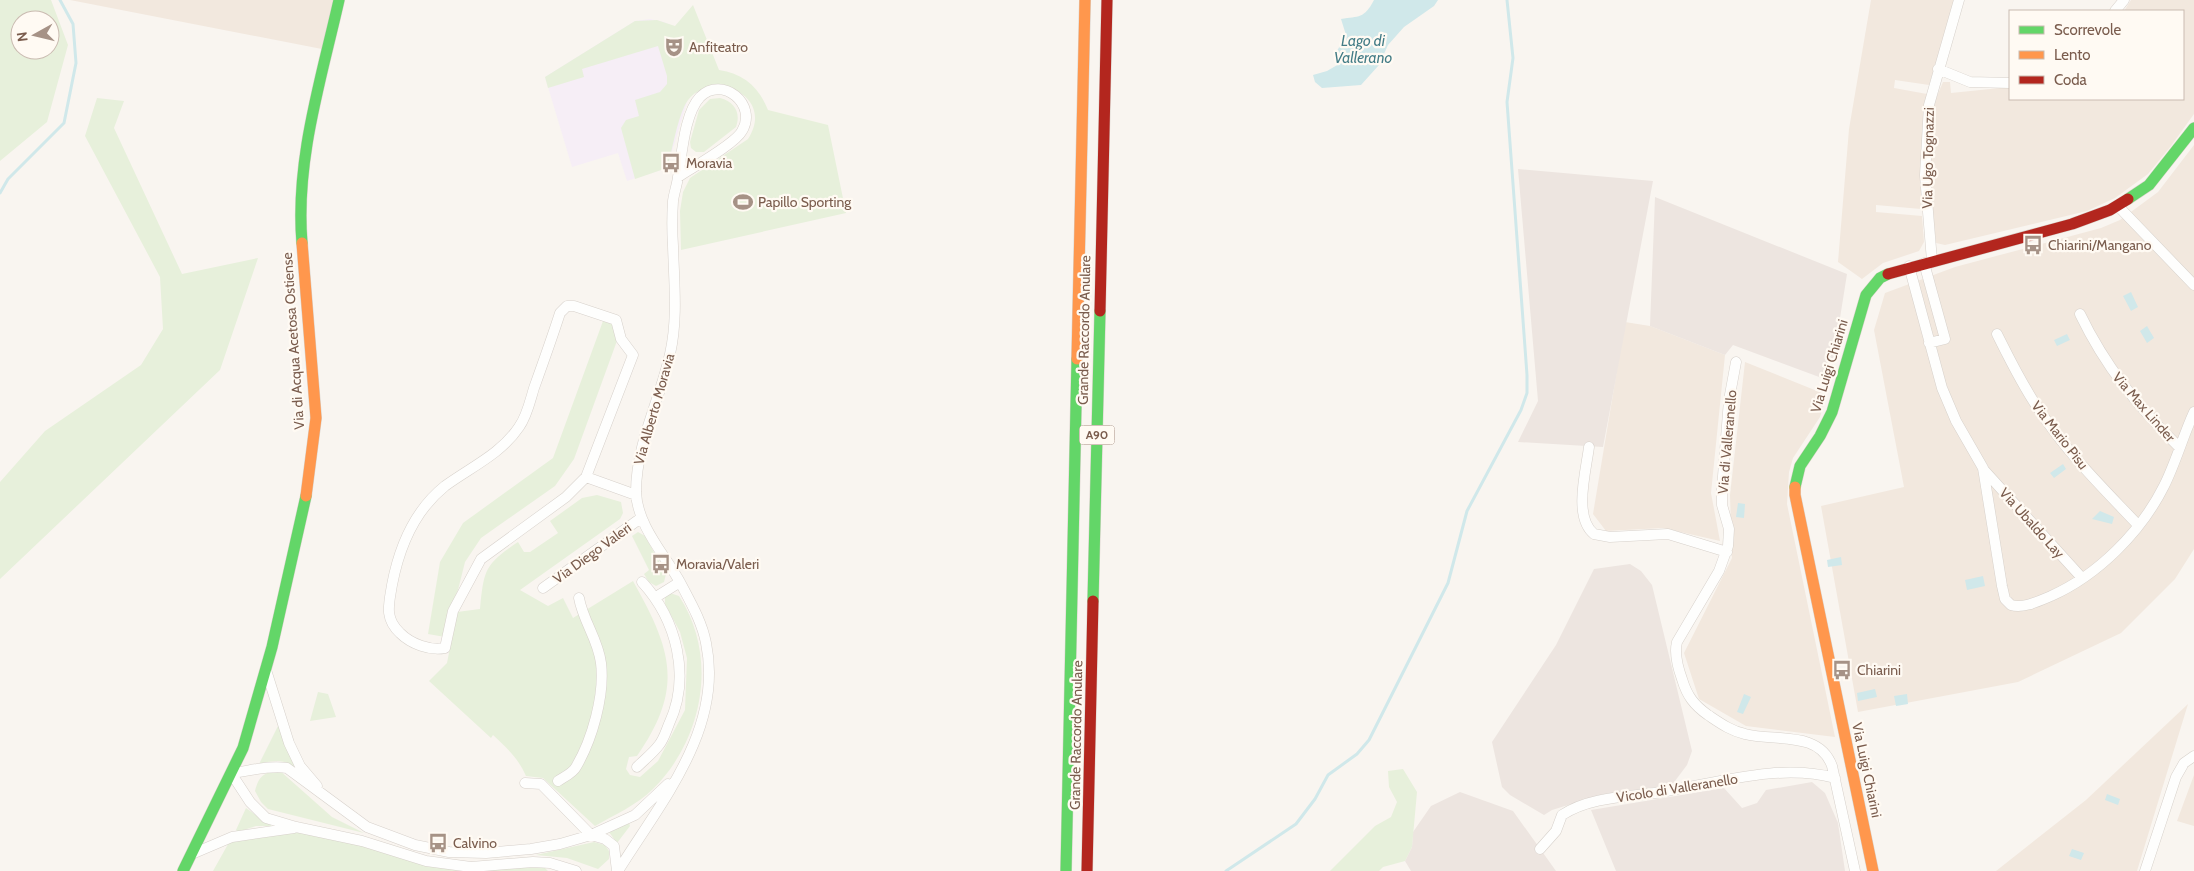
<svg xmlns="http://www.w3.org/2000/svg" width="2194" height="871" font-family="Cabin,sans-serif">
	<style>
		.residential { fill: #f2e8de }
		.industrial { fill: #ede5e0 }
		.education { fill: #f6eef6 }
		.green { fill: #e7f0db; fill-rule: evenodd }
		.water { fill: #d0e8ea }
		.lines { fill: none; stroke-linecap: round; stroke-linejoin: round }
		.stream { stroke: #d0e8ea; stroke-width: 3 }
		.street-casing { stroke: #d7d1cb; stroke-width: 11 }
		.fast-casing { stroke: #d9d2cb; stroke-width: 12 }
		.slow-casing { stroke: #d9d2cb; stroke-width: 12 }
		.jam-casing { stroke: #d9d2cb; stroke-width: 12 }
		.street { stroke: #fefefd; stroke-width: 10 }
		.fast { stroke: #63d668; stroke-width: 11 }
		.slow { stroke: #ff974d; stroke-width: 11 }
		.jam { stroke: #b3261e; stroke-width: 11 }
		.labels { text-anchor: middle; stroke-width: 4.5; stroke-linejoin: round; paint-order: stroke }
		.shield { fill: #fffaf3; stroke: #a28b7f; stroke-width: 1 }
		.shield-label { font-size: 12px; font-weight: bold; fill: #7a5c4d }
		.poi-label { font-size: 14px; fill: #7a5c4d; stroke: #fffaf3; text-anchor: start }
		.street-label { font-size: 14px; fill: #7a5c4d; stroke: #fffaf3 }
		.water-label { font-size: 15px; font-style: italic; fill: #437c86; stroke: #fffaf3 }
	</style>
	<rect width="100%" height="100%" fill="#f9f5f0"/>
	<path class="residential" d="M70,0h268l-11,50z
		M1871,0h85l-27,85 -34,-5 -1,8 33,6 1,2 -5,33 -2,80 -45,-4v7l46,4 2,26 -5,9 -36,12 -21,16 -24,-17 11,-133z
		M2131,0h63v114l-23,32 -23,28 -33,24 -28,13 -142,34 -9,-2 -6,-58 1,-45 3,-37 9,-21h7l1,11 59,-6v12h173v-88h-59z
		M2194,145v404l-19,30 -54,54 -103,49 -160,30 -37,-206 83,-19 -30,-157 11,-37 70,-26 146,-39 19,-8 38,-28z
		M1625,322l25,4 75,29 -14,138 9,48 -57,-13 -57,3 -13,-17z
		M1745,362l82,33 -7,22 -27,41 -4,14 -2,32 48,233 -89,-11 -47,-27 -15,-46 48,-95 -2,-63z
		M2188,704l-51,167h-141l90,-71z
		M2194,775v51l-17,-5z"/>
	<path class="industrial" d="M1518,169l135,12 -50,266 -85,-5 20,-41z
		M1655,197l192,77 -17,107 -97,-36 -8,10 -75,-29z
		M1630,564l11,7 11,14 40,166 -5,14 -15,20 -68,9 -52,16 -8,5 -34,-20 -8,-8 -10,-45 64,-97 38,-76z
		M1812,782l13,11 13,30 7,48h-229l-25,-61 133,-22 18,20 15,-5 9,-13z
		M1460,792l53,19 43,60h-145l-6,-10 7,-14 1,-15 18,-26z"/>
	<path class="education" d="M650,19l14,3 13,6 19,44 -29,96 -40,13 -9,-28 -46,14 -27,-90 90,-56z"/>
	<path class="green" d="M0,0h51l17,45 -21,77 -47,39zM20,20h30v30h-30z
		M693,5l26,65c25,4 40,17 49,40l60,15 18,88 -165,37 -1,-39 3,-19 7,-14 58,-39c30,-47 -44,-72 -63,-34 -9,19 -12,43 -18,63l-32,11 -14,-51 5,-8 13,-4 -4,-16 25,-8 7,-8v-8l-9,-30 -76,23 2,8 -36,11 -3,-11 90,-56 22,-1 18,6z
		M97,98l27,3 -10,27 68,146 76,-16 -38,112 -220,209v-97l45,-51 96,-66 22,-36 -3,-52 -75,-141z
		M720,98c15,4 21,15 16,29l-32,25h-8l-5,-4 -1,-6 9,-32 11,-11z
		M603,321l11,4 4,13 -44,121 -19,27 -74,52 -16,24 -7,28 -7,15 -6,32 -17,-3 12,-72 23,-39 90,-65z
		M597,495l24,7 2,11 -3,6 -100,71 28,16 15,-8 10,20 60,-37c38,68 52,106 4,175l-8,1 -3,12 4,6 10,2 18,-16 27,-51 2,-52 -7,-26 -15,-28v-7l5,-4 9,3c40,61 24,144 -26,193 -16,16 -39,26 -58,37l-52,-48 -17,-2c-8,-18 -19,-28 -33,-41l-2,3 -62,-57 18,-18 10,-51 23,-3c4,-39 4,-44 38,-67l6,10h6l28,-19 -8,-12 32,-23z
		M638,532l7,4 21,38 -2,8 -8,4 -7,-4 -5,-8 5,-4 -17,-34z
		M318,692l10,2 8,23 -26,4z
		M279,724l23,51c-15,-16 -22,-16 -43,-11z
		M1403,769l14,23 -5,55 -7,14 -22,6 -4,4h-49l45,-45 16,-9 6,-15 -8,-15 -1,-16z
		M279,770l53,47 32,16 -96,-24 -7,-7 -6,-11c4,-15 8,-18 24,-21z
		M246,808l11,8 14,7v3h-15l-18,6 -2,-2z
		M629,823l1,3 -13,17 -8,-11z
		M310,829l116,32 119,7 3,3h-335l19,-34z
		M594,842l11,3 4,6v8l-11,10 -31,-11 -31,-3z"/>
	<path class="water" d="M1374,0h64l-4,6 -30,21 -16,18 -9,20 -18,20 -39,3 -7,-6 -2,-7 14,-4 12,-7 -2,-13 9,-16 -5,-16c18,-3 23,0 33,-19z
		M2131,292l7,15 -7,4 -8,-15z
		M2147,326l7,12 -7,5 -7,-12z
		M2067,334l3,6 -13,6 -3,-6z
		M2063,464l3,5 -12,9 -4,-5z
		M1738,503l7,1 -1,14 -8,-1z
		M2100,511l14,6 -2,7 -20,-5z
		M1841,557l1,8 -14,2 -1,-7z
		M1983,576l2,10 -18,4 -2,-10z
		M1875,689l2,8 -19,4 -1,-8z
		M1744,694l7,3 -8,17 -6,-2z
		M1907,694l1,10 -12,2 -2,-10z
		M2107,794l13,5 -2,6 -13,-5z
		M2072,849l12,4 -3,7 -12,-4z"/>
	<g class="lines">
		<path class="stream" d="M0,193l8,-14 56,-56 12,-60 -3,-39 -13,-24
			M1226,871l70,-47 19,-25 13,-24 29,-21 12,-14 79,-157 19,-72 54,-101 6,-17v-18l-20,-273 6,-44 -6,-58"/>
		<defs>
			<path id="street" d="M2115,11l9,-11
				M1938,69l32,13 40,1
				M2118,206l76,79
				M1932,261l-7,-86 4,-70 30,-105
				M1924,263l21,76 -16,4
				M1909,266l33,122 14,33 27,47 19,118 3,13 6,6c12,4 28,-4 40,-9 47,-21 90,-64 113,-110 12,-24 19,-50 30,-74
				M567,306h7l42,14 5,19 12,16 -47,122 -20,20 -85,62 -28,52 -8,37c-15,3 -34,-4 -45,-15 -16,-15 -11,-29 -8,-48 7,-37 23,-75 53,-99 26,-19 56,-32 74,-59 8,-11 11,-26 15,-39 9,-25 18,-50 26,-75z
				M2080,314c25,52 58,93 99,133
				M1997,334c13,26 26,53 43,77 27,42 64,78 98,114
				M1736,362l-7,38 -7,89v16l7,24 -1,17 -9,25 -42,71c-3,12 1,26 5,37 5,17 12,26 26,36 12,8 23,16 37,19 30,8 74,-4 87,32l23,105
				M1589,447c-3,24 -16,70 5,87l16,3 58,-3 59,18
				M1983,469l99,109
				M586,477l50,18
				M543,588l98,-70
				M656,597l24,-15
				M266,670l23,73 11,23 17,20
				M637,767c7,-7 16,-14 22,-22 5,-6 7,-14 10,-21 22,-47 8,-104 -27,-142
				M558,781c6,-4 15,-8 18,-14 16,-27 29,-72 25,-104 -3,-24 -18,-42 -22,-65
				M525,783l16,1 50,51 14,4 9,7 3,25
				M1540,849l16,-18 6,-16c29,-19 68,-18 100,-23 56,-9 117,-29 173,-14
				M192,854l40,-17 62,-9
				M576,871l-26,-8 -17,-1 -62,5 -45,-6 -64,-20 -66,-14 -30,-9 -16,-16 -19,-29c19,-2 38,-8 56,-5l80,59 48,18 34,7 37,1 45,-4 29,-5 31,-9 44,-20 33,-31
				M618,871c42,-68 106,-142 88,-228 -4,-21 -15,-40 -25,-59 -15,-28 -44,-58 -45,-92 0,-48 24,-92 34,-138 8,-35 4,-72 3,-108 -1,-15 -1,-30 0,-45 1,-8 4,-16 5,-24 4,-21 6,-63 22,-80 22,-22 58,7 42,34 -7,13 -49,36 -64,46
				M2145,871l31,-94 8,-14 10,-7"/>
			<path id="fast" d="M2128,199l21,-14 45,-57
				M302,243c-7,-82 19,-163 37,-243
				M1795,487l5,-21 20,-30 12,-24 34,-117 14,-17 8,-4
				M1093,601l7,-290
				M183,871l60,-123 29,-101 34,-151
				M1066,871l11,-512"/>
			<path id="slow" d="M302,243l14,175 -10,78
				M1077,359l8,-359
				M1795,487v8l78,376"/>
			<path id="jam" d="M1888,274l184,-50 38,-14 18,-11
				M1100,311l7,-311
				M1087,871l6,-270"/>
		</defs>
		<use href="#street" class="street-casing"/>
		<use href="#fast" class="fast-casing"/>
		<use href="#slow" class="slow-casing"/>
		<use href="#jam" class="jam-casing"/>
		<use href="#street" class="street"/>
		<use href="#fast" class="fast"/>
		<use href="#slow" class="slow"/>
		<use href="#jam" class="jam"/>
	</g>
	<defs>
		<symbol id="theatre-bare" viewBox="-9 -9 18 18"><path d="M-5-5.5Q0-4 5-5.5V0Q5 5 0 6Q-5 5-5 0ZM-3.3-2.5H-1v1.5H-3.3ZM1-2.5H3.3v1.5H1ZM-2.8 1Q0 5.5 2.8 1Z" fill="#a69286" stroke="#fffaf3" stroke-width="2.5" paint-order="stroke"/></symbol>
		<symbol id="bus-bare" viewBox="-9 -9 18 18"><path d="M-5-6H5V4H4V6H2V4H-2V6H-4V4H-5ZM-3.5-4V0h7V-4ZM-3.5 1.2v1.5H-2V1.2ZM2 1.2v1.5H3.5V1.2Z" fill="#a69286" stroke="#fffaf3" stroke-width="2.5" paint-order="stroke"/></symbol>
		<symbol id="stadium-bare" viewBox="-9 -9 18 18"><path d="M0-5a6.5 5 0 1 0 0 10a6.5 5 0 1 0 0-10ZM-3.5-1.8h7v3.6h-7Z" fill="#a69286" stroke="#fffaf3" stroke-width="2.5" paint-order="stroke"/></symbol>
	</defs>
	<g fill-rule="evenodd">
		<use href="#theatre-bare" x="660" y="33" width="28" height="28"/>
		<use href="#bus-bare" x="657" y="149" width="28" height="28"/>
		<use href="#stadium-bare" x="729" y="188" width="28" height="28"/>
		<use href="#bus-bare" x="2019" y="231" width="28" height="28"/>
		<use href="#bus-bare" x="647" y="550" width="28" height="28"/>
		<use href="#bus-bare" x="1828" y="656" width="28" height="28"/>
		<use href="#bus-bare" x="424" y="829" width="28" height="28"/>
	</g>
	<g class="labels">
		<rect class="shield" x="1079.5" y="425.5" width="35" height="19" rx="4"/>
		<g class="shield-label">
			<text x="1097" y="439">A90</text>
		</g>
		<g class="poi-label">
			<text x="689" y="52">Anfiteatro</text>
			<text x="686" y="168">Moravia</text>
			<text x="758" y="207">Papillo Sporting</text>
			<text x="2048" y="250">Chiarini/Mangano</text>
			<text x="676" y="569">Moravia/Valeri</text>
			<text x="1857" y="675">Chiarini</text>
			<text x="453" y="848">Calvino</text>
		</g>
		<g class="street-label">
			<text transform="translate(1928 158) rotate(-89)" y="5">Via Ugo Tognazzi</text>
			<text transform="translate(1084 330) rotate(-89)" y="5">Grande Raccordo Anulare</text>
			<text transform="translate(293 341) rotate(-94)" y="5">Via di Acqua Acetosa Ostiense</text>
			<text transform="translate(1829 366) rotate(-73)" y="5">Via Luigi Chiarini</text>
			<text transform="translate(2144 407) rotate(49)" y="5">Via Max Linder</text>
			<text transform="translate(654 409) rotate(-74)" y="5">Via Alberto Moravia</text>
			<text transform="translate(2060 435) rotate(52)" y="5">Via Mario Pisu</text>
			<text transform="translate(1727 442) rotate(-85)" y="5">Via di Valleranello</text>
			<text transform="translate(2032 523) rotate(48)" y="5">Via Ubaldo Lay</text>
			<text transform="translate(592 553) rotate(-36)" y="5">Via Diego Valeri</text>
			<text transform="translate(1076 735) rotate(-89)" y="5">Grande Raccordo Anulare</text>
			<text transform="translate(1867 770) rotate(78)" y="5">Via Luigi Chiarini</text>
			<text transform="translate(1677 788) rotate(-9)" y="5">Vicolo di Valleranello</text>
		</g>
		<g class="water-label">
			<text x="1363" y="46">Lago di<tspan x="1363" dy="17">Vallerano</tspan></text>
		</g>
	</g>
	<rect x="2009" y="10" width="175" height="90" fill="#fffaf3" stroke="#cabbb1"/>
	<rect x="2019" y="26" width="25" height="8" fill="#63d668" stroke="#cabbb1"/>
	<text x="2054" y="35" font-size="15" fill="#7a5c4d">Scorrevole</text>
	<rect x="2019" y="51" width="25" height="8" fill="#ff974d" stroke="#cabbb1"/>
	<text x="2054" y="60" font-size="15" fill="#7a5c4d">Lento</text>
	<rect x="2019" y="76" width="25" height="8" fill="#b3261e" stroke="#cabbb1"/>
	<text x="2054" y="85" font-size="15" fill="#7a5c4d">Coda</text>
	<g transform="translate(35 35) rotate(262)"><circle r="24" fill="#fffaf3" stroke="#cabbb1"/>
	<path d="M0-4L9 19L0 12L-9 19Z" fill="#a69286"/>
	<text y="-8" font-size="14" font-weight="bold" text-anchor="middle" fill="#7a5c4d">N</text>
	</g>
</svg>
